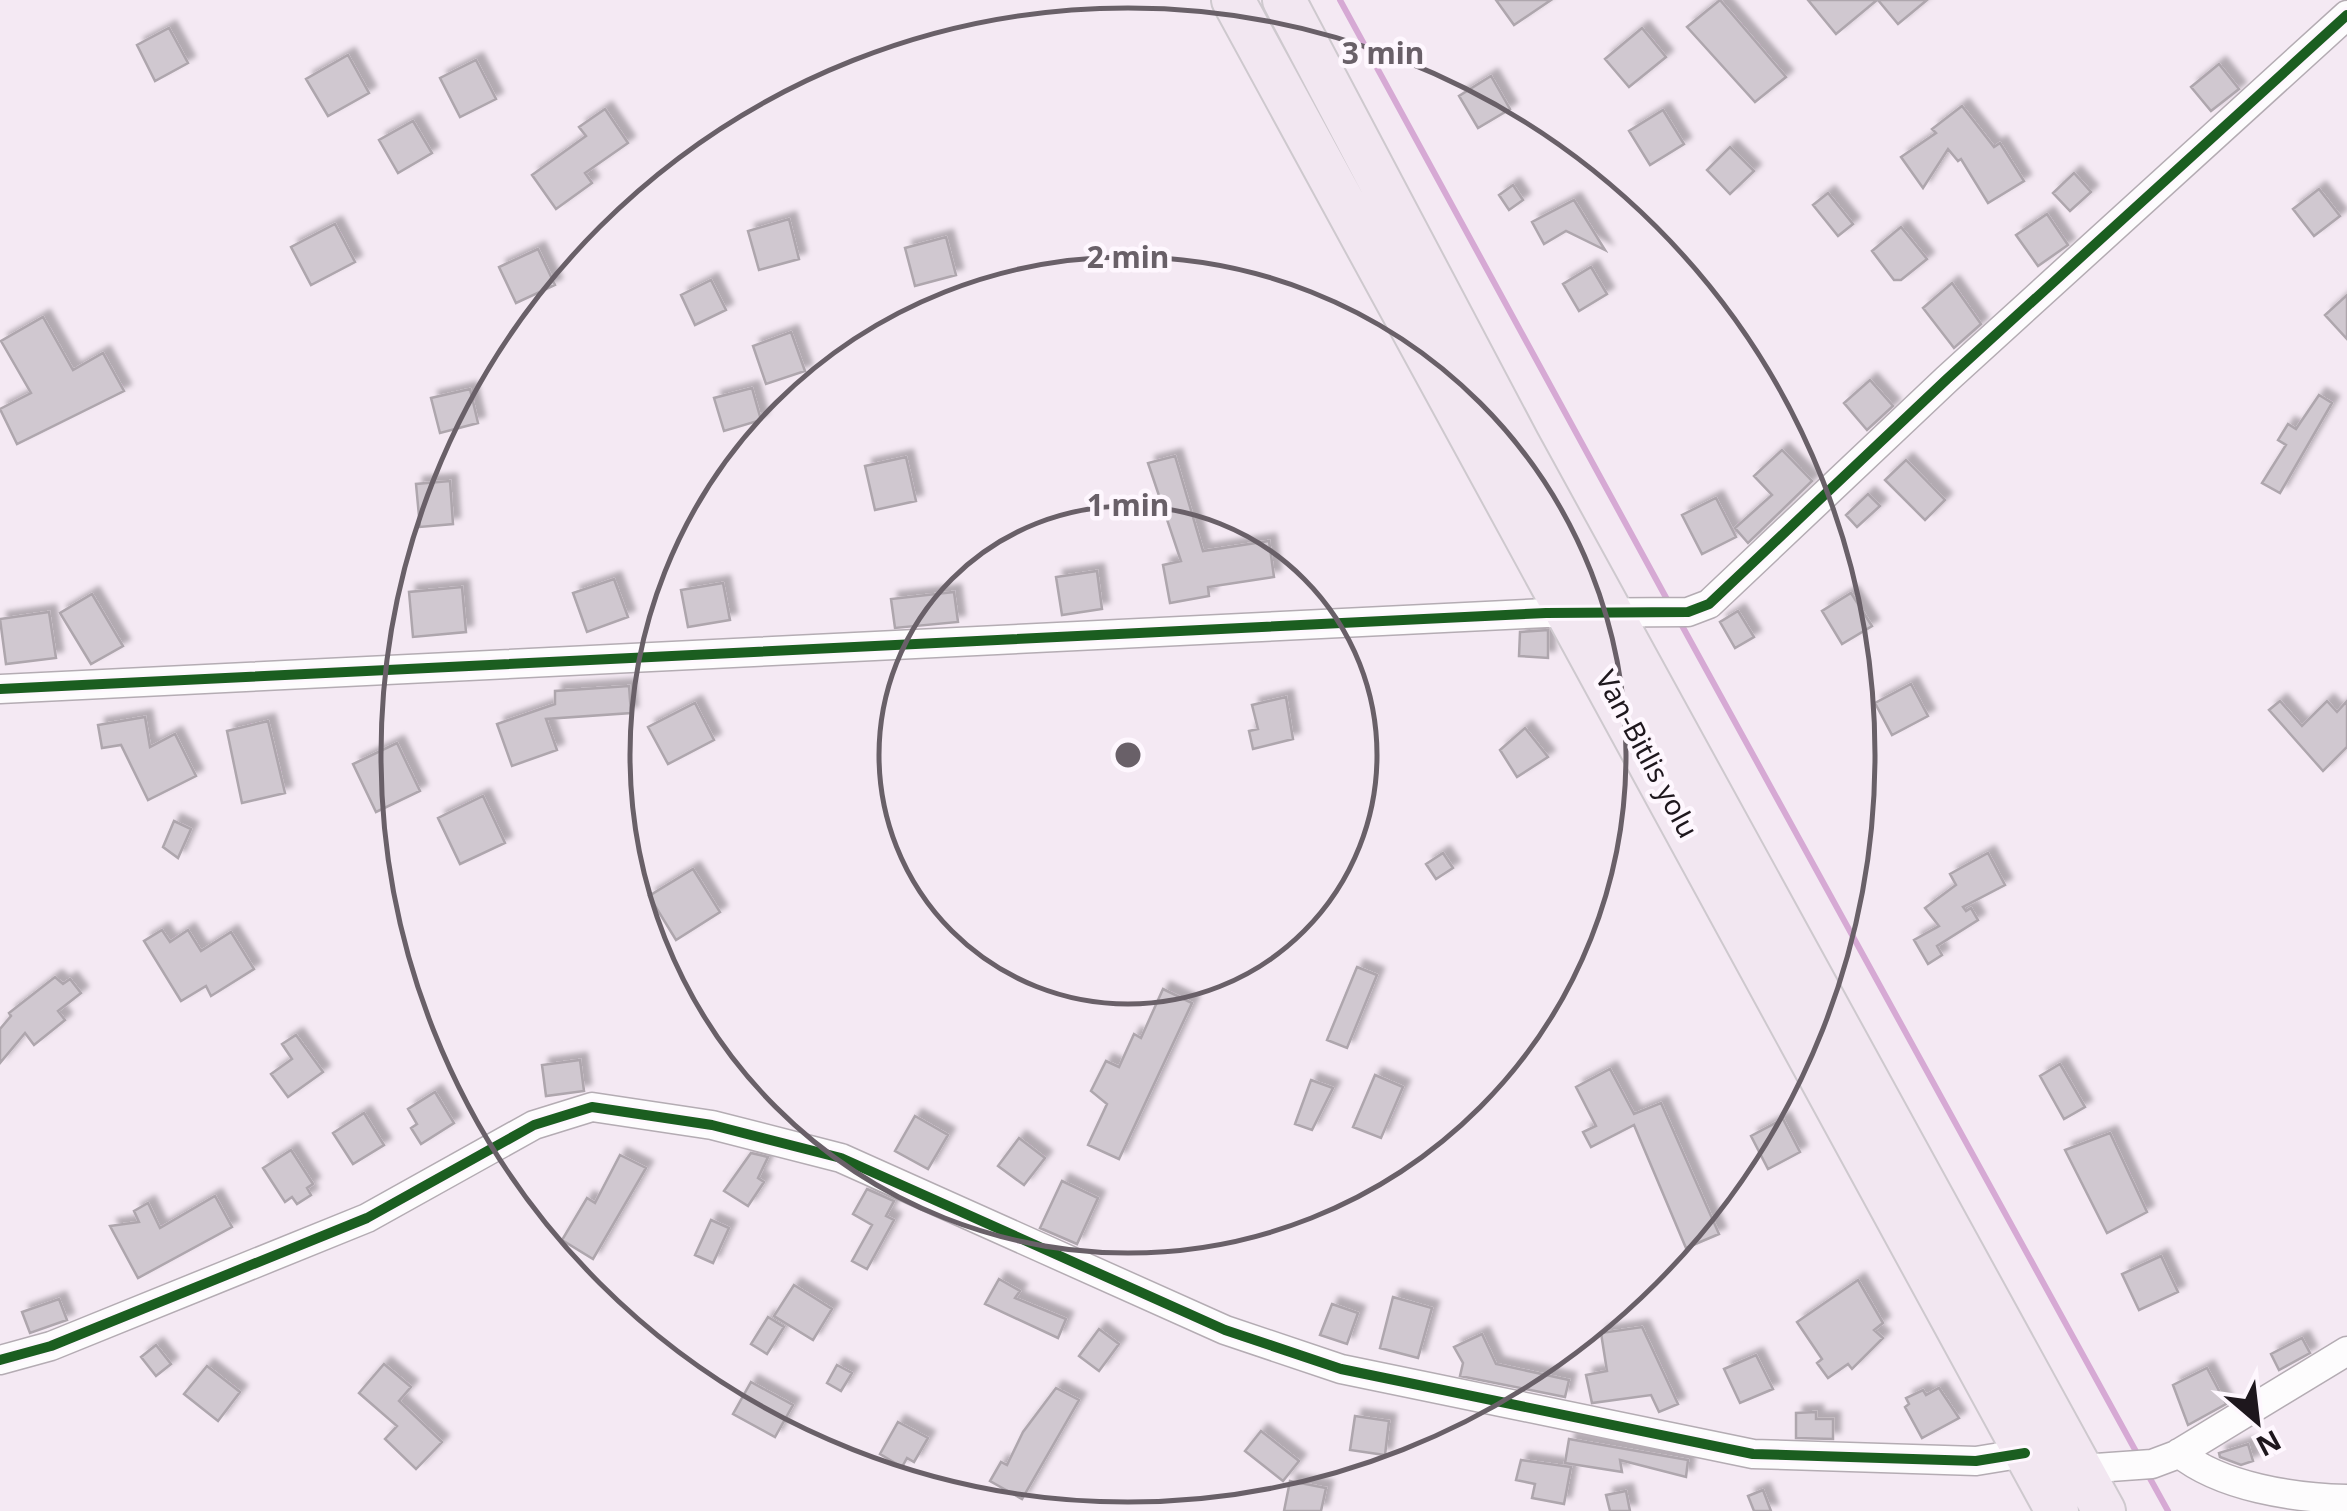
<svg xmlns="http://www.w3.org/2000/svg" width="2347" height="1511" font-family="'Noto Sans',sans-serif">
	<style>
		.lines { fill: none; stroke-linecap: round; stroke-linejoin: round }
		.stream { stroke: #d6a9d4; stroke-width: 6 }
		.building { fill: #d0c8d0; stroke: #aea6ad; stroke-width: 2.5; filter: url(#shadow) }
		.minor-casing { stroke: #b4acb3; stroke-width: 31 }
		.highway-casing { stroke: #cec9ce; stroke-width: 46 }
		.minor { stroke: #fdfcfd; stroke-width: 28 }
		.highway { stroke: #f2e7f1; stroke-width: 42 }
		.cycleway-casing { stroke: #fef7fe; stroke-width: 16 }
		.cycleway { stroke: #1b5e20; stroke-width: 10 }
		.ring { fill: none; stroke: #696068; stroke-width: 5 }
		.labels { text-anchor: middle; stroke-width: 9; stroke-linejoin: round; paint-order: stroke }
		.street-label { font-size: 28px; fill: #1e171d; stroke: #fef7fe }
		.centre { fill: #696068; stroke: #fef7fe; stroke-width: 5 }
		.ring-label { font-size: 30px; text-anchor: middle; font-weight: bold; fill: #696068; stroke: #fef7fe; stroke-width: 9; stroke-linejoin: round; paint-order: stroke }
	</style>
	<defs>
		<filter id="shadow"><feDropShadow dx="7" dy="-7" stdDeviation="2.5" flood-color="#0004"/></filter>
	</defs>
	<rect width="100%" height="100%" fill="#f4e9f3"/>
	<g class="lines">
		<path class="stream" d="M1340,0l329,603
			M1680,622l459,835
			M2147,1473l21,38"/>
	</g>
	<path class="building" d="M1496,0h55l-37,25z
		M1720,0l66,77 -31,25 -68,-75z
		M1808,0h69l-41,34z
		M1878,0h49l-29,24z
		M169,28l19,35 -33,18 -18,-36z
		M1642,28l24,29 -37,30 -24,-28z
		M348,55l21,38 -41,23 -22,-37z
		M476,60l20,39 -36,18 -20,-39z
		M2219,64l20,25 -28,22 -20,-24z
		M1491,76l19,33 -32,19 -19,-32z
		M1962,106l32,41 6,-4 24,38 -36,22 -27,-44 -3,2 -10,-12 -25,39 -22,-31 35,-24 -4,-4z
		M605,109l23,34 -43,30 7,10 -36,26 -24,-34 54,-39 -7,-9z
		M1663,110l21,34 -34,21 -21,-34z
		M413,121l19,32 -34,20 -19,-33z
		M1730,147l24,24 -24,23 -23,-24z
		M2074,173l17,19 -21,19 -17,-18z
		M1513,185l10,15 -14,10 -10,-15z
		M2319,189l21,27 -26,20 -21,-27z
		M1828,193l25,31 -15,12 -25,-31z
		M1574,200l31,50 -39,-19 -22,13 -12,-22z
		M2047,214l21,31 -30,21 -22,-31z
		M789,219l10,40 -40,11 -11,-39z
		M335,224l20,38 -44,23 -20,-38z
		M1901,227l26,32 -26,21h-7l-22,-29z
		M946,237l10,38 -41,11 -10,-38z
		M538,249l17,36 -39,18 -17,-36z
		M1591,267l16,27 -28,17 -16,-27z
		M711,280l15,30 -31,15 -14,-30z
		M1952,283l29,41 -27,24 -31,-40z
		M2347,295v44l-22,-24z
		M43,317l30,53 30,-17 21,38 -107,53 -17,-35 31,-16 -30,-52z
		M791,332l14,39 -39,13 -13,-38z
		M1870,380l23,26 -26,24 -23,-27z
		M752,388l9,32 -37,11 -10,-33z
		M470,389l8,34 -38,10 -9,-35z
		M2319,395l13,8 -52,90 -18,-10 24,-38 -8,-5 10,-16 8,5z
		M1782,450l30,31 -64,62 -13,-15 37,-33 -18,-19z
		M1175,456l28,95 66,-10 5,36 -66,10 1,9 -39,7 -7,-38 18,-4 -33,-98z
		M906,457l10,44 -41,9 -10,-44z
		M1906,460l39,40 -20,20 -40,-40z
		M450,481l3,43 -33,3 -4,-43z
		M1868,494l12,12 -23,21 -11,-12z
		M1716,498l20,39 -34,17 -20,-39z
		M1097,571l5,38 -40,6 -6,-38z
		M614,579l14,38 -41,15 -14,-39z
		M723,583l7,37 -42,7 -7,-37z
		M462,587l4,45 -53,5 -4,-45z
		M954,592l4,30 -63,6 -4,-29z
		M1851,593l21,33 -30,18 -20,-33z
		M92,594l31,52 -32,18 -31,-51z
		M1738,611l16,26 -19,11 -15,-26z
		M49,612l7,46 -50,6 -6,-45z
		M1548,630v28l-29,-2 1,-24z
		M1911,684l17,32 -36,19 -17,-32z
		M629,686l2,27 -85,6 11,31 -45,16 -15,-42 58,-20v-13z
		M1286,697l7,42 -40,10 -4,-18 9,-2 -6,-24z
		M2280,701l22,25 25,-25 10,11 10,-11v46l-24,24 -54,-61z
		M695,703l19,37 -46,24 -20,-37z
		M145,717l5,30 25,-13 21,42 -48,24 -27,-55 -19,3 -4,-23z
		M268,721l17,72 -43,10 -15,-72z
		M1525,728l23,29 -31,20 -17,-27z
		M397,743l23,48 -44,21 -23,-48z
		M483,796l22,47 -45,21 -22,-46z
		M174,821l17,8 -13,29 -15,-11z
		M1443,853l10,15 -17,11 -10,-15z
		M1988,853l17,32 -42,22 3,4 5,-3 7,12 -41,26 5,9 -14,9 -14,-24 25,-14 -14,-18 31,-23 -6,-11z
		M693,869l27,43 -44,28 -27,-44z
		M162,930l8,12 18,-12 13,21 30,-19 23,37 -43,27 -5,-10 -25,15 -37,-60z
		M1357,967l20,8 -30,73 -20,-8z
		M55,977l8,7 7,-5 11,14 -23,18 7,9 -31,25 -9,-12 -25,30v-34l11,-13 -2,-3z
		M1163,989l29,14 -73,156 -31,-14 19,-41 -16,-13 15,-30 13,6 15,-33 7,4z
		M296,1035l27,37 -35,25 -17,-23 21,-15 -10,-15z
		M580,1060l4,31 -38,5 -4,-31z
		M2060,1064l25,43 -21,12 -24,-43z
		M1610,1069l24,45 27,-11 58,131 -33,14 -52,-123 -43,22 -8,-15 13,-6 -20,-39z
		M1375,1075l28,12 -22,51 -28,-11z
		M1311,1080l22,8 -21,42 -17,-6z
		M435,1092l19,31 -33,21 -10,-16 6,-4 -9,-15z
		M364,1113l20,32 -31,19 -20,-31z
		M915,1116l33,19 -20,34 -33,-18z
		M1783,1119l17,33 -32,17 -17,-33z
		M2110,1133l37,79 -40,21 -42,-83z
		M1019,1138l26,20 -21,27 -26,-19z
		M291,1150l22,34 -6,4 4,7 -14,9 -5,-7 -7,5 -22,-34z
		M751,1153l17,4 -10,21 6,4 -16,24 -24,-15z
		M620,1155l26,13 -53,91 -31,-19 25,-42 8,5z
		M1062,1181l36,17 -21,46 -37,-16z
		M867,1189l27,12 -8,15 8,4 -27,49 -15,-8 20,-36 -19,-11z
		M215,1196l17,31 -94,51 -28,-52 29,-4 -5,-11 14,-8 12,25z
		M711,1220l18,8 -16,35 -18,-8z
		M2161,1256l17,36 -39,18 -17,-36z
		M999,1279l21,12 -5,7 51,21 -8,19 -73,-34z
		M1858,1280l25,43 -9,7 9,8 -31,31 -4,-5 -20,14 -11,-15 5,-4 -25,-37z
		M794,1285l38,24 -19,31 -39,-24z
		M1393,1297l39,11 -14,50 -38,-10z
		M59,1299l8,21 -37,13 -8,-21z
		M1332,1304l26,9 -11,31 -27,-9z
		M768,1317l16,10 -17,27 -16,-10z
		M1642,1327l36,77 -19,8 -8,-17 -59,8 -6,-28 21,-4 -6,-38z
		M1099,1329l20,15 -20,27 -20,-15z
		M1482,1334l14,30 73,16 -4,17 -105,-21 3,-13 -9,-16z
		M2302,1338l8,15 -31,17 -8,-16z
		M156,1345l15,19 -15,12 -15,-19z
		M1756,1355l17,34 -33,14 -16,-34z
		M384,1364l27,23 -12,14 43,41 -26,27 -31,-30 12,-13 -38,-33z
		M837,1365l15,8 -11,18 -14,-8z
		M207,1366l33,26 -22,29 -34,-27z
		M2207,1368l19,36 -38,21 -15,-40z
		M751,1382l42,23 -18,32 -42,-23z
		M1056,1388l23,12 -57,99 -32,-18 11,-19 6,3 16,-33z
		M1939,1388l20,30 -37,20 -17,-31 4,-3 -3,-6 17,-8 3,5z
		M1816,1412v7h17v20l-37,-1v-25z
		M1355,1416l34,5 -4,34 -35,-5z
		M898,1422l30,16 -14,24 -7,-4 -5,9 -22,-13z
		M1261,1431l38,30 -16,20 -38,-30z
		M1569,1439l119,21 -2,17 -66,-17 2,12 -57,-9z
		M2248,1444l5,17 -12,4 -21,-8 -1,-4z
		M1521,1460l50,7 -7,37 -32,-6 3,-14 -19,-4z
		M1290,1481l36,7 -5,23h-37z
		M1763,1490l8,21h-17l-6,-15z
		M1626,1491l4,20h-20l-4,-16z"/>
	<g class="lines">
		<defs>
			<path id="minor" d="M0,689l1546,-76 142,-1 21,-8 238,-225 400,-364
				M0,1360l51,-14 316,-128 167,-93 58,-18 120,18 129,33 384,172 116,39 412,85 223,7 49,-8
				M2179,1453c42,34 115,45 168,46
				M2082,1469l70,-5 24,-9 171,-104"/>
			<path id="highway" d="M1233,0l824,1511
				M1284,0l234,443 586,1068"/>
		</defs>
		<use href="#minor" class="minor-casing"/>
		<use href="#highway" class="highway-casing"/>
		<use href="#minor" class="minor"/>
		<use href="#highway" class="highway"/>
		<defs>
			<path id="cycleway" d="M0,689l1546,-76 142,-1 21,-8 238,-225 400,-364
				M0,1360l51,-14 316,-128 167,-93 58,-18 120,18 129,33 384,172 116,39 412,85 223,7 49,-8"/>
		</defs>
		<use href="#cycleway" class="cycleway-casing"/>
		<use href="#cycleway" class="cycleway"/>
	</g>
	<g class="ring">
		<circle cx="1128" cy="755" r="249"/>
		<circle cx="1128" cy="755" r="498"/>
		<circle cx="1128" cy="755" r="747"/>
	</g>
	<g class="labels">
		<g class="street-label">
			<text transform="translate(1647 754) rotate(62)" y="10">Van-Bitlis yolu</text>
		</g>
	</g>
	<circle cx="1128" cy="755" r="15" class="centre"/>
	<g class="ring-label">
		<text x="1383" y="64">3 min</text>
		<text x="1128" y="268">2 min</text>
		<text x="1128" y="516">1 min</text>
	</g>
	<g transform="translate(2257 1421) rotate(152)" stroke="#fef7fe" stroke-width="8" paint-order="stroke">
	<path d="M0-8L18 38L0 25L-18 38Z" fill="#1e171d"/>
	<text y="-15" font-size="28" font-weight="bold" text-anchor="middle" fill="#1e171d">N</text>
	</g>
</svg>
